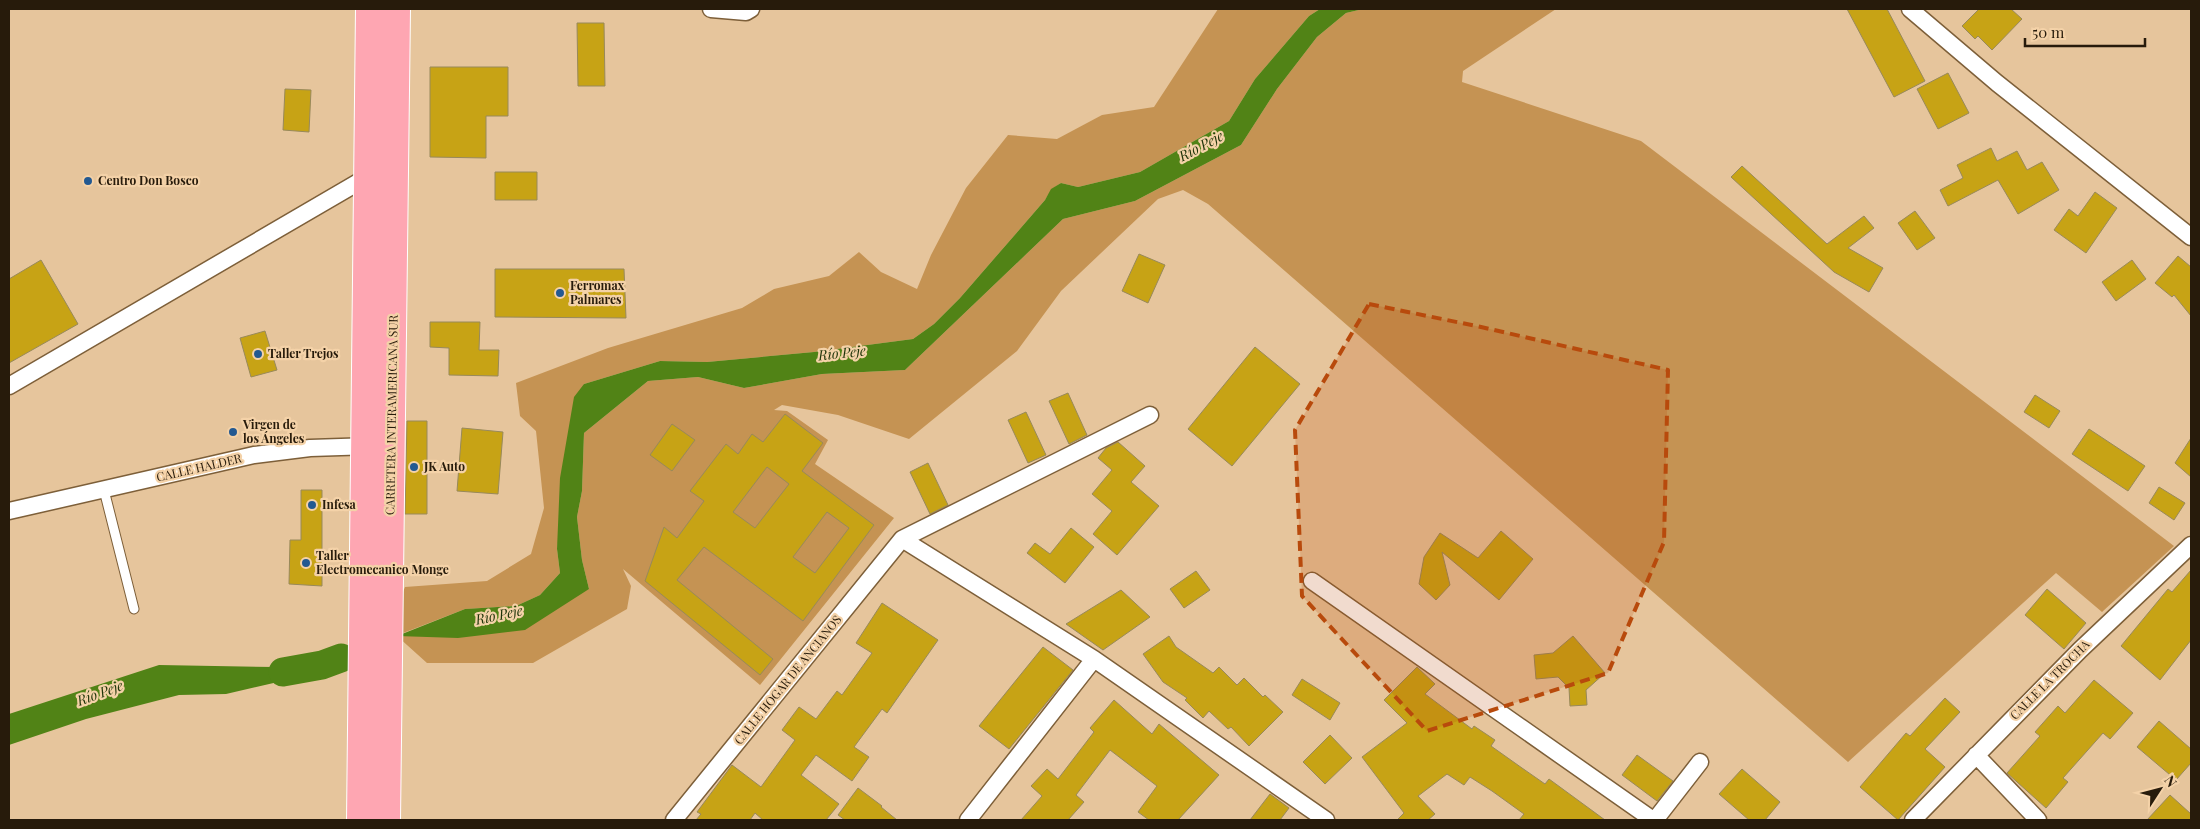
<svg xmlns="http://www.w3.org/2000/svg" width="2200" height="829" font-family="'Playfair Display',serif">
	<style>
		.green { fill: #c59353 }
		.water { fill: #518316 }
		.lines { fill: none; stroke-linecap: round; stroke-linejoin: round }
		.river { stroke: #518316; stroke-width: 29 }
		.building { fill: #c7a315; stroke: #98895b; fill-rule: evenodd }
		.service-casing { stroke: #7d5f39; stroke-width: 11 }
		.minor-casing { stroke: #7d5f39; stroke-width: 19 }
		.trunk-casing { stroke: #fff; stroke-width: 30 }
		.service { stroke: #fff; stroke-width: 9 }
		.minor { stroke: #fff; stroke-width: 16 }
		.trunk { stroke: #fea6b2; stroke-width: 28 }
		.marked { fill: #b84a0c; fill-opacity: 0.2; stroke: #b84a0c; stroke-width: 4; stroke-dasharray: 10 6; stroke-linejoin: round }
		.poi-dot { fill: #235991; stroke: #f4d2a8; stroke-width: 2 }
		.labels { text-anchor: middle; stroke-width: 4.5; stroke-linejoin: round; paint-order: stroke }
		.poi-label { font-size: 12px; font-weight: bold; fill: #271b0b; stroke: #f4d2a8; text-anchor: start }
		.street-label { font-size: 12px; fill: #271b0b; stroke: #f4d2a8 }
		.water-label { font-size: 14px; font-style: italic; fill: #1e3309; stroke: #f4d2a8 }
	</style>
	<rect width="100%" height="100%" fill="#e6c59c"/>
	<path class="green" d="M1218,9h102l-11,7 -54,63 -26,42 -89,51 -62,15 -17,-4 -9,6 -7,11 -85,98 -26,26 -21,15 -99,13 -107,10 -47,-1 -76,23 -27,165 3,24 -20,22 -24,11 -51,3 -67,26 191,-46 -7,-29 -5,-43 5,-26 2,-58 64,-52 50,-4 46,11 78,-14 83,-4 158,-151 72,-18 106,-56 36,-56 40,-52 29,-24 17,-4h193l-93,62 -1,11 179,59 533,405 -72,66 -46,-39 -208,189 -640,-558 -25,-14 -25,9 -97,92 -44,60 -108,88 -71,-24 -56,-10 -8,5 13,1 41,29 -13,24 79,54 -134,167 -137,-116 8,17 -4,23 -94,54h-106l-30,-27 -1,-27 9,-22 82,-6 44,-27 13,-46 -8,-77 -16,-15 -4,-33 92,-35 134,-40 32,-19 55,-13 30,-24 22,20 36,17 14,-34 35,-67 42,-53 49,4 45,-24 52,-8z"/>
	<path class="water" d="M1320,9h43l-17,4 -29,24 -40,52 -36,56 -106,56 -72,18 -158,151 -83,4 -78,14 -46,-11 -50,4 -64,52 -2,58 -5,26 5,43 7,29 -64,41 -67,8 -61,-2 68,-27 51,-3 24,-11 20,-22 -3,-24 3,-71 14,-81 10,-13 76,-23 47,1 107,-10 99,-13 21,-15 26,-26 85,-98 6,-11 10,-6 17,4 62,-15 89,-51 26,-42 54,-63z
		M303,657l19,8 -18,11 -78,18 -47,1 -93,24 -77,26v-31l150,-49 116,2z"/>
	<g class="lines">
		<path class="river" d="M283,672l39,-7 19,-7"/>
	</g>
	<path class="building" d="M1847,9h40l38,72 -31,16z
		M1979,9h32l11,10 -30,31 -14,-14 -3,3 -13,-13z
		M577,23h27l1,63h-27z
		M430,67h78v49h-22v42l-56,-1z
		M1948,73l21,40 -31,16 -21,-40z
		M285,89l26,1 -2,42 -26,-2z
		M1991,148l6,13 20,-10 10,19 15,-8 17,28 -41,24 -20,-34 -50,26 -8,-16 23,-12 -6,-13z
		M1742,166l85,78 37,-28 10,12 -26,20 35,20 -14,24 -35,-20 -103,-95z
		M495,172h42v28h-42z
		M2095,192l22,16 -31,45 -32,-23 15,-21 9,7z
		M1915,211l20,27 -18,12 -19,-27z
		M1139,254l26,11 -17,38 -26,-12z
		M2178,256l13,11v49l-17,-21 -2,2 -17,-14z
		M41,260l37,64 -69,39v-84z
		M2132,260l14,19 -30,22 -14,-19z
		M495,269h129l2,49 -131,-1z
		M430,322h50l-1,28h20l-1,26 -49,-1v-27l-19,-1z
		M265,331l12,39 -26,7 -11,-39z
		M1255,347l45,37 -68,82 -44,-37z
		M1068,393l19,42 -18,9 -20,-43z
		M2035,395l25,16 -11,17 -25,-16z
		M1026,412l20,43 -18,8 -20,-43z
		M785,414l38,29 -21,28 72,54 -71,96 -99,-74 -27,33 96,79 -13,16 -115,-94 19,-54 13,11 27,-37 -14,-10 36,-47 12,10 14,-20 11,8zM767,467l22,17 -34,44 -22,-16zM827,512l22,16 -34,45 -22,-16z
		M407,421h20v93h-22z
		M672,424l23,16 -23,31 -22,-16z
		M462,428l41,4 -5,62 -41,-3z
		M2089,429l56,37 -17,25 -56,-37z
		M2191,438v39l-16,-14z
		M1118,442l27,24 -14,16 28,24 -42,49 -24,-21 19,-23 -20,-17 20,-24 -14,-12 8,-10z
		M928,463l20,42 -18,9 -20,-42z
		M2159,487l26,16 -11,17 -25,-17z
		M301,490h21v96l-33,-2 1,-44h11z
		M1071,528l23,19 -29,36 -38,-30 8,-10 15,11z
		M1501,531l32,28 -34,41 -57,-48 8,33 -14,15 -17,-16 5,-27 16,-24 38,25z
		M2191,570v70l-31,40 -39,-34 47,-57 4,3z
		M1196,571l14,19 -26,18 -14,-19z
		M2047,589l39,34 -22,26 -39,-34z
		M1121,590l29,27 -47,33 -37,-26z
		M882,603l56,37 -51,73 -5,-4 -28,38 15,10 -17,24 -36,-26 -15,20 38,29 -13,16h-63l-8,-7 -5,7h-54l5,-6 -4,-2 35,-47 29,22 34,-47 -13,-10 17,-23 17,12 21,-28 5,4 30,-42 -16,-10z
		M1169,636l7,11 37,26 6,-6 18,18 7,-7 19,19 2,-2 18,17 -34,34 -18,-19 -3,2 -19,-18 -6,7 -18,-18 2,-2 -24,-16 -20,-28z
		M1573,636l32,37 -19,17 1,15 -17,1 -1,-18 -11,-11 -22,2 -2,-24 19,-2z
		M1043,647l30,23 -64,79 -30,-23z
		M1417,667l18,17 -10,10 47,35 2,-3 21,14 -4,6 31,22 23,16 4,-5 56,41h-86l5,-6 -32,-23 -22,-14 -6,8 -17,-11 -29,22 17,18 -7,6h-31l7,-7 -42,-56 45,-34 -23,-23z
		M1302,679l38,24 -10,17 -38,-25z
		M2094,680l39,33 -23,26 -7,-6 -40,45 5,4 -22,26 -39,-35 33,-37 -5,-4 23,-26 7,7z
		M1945,698l15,14 -35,37 20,18 -47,53 -38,-33 46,-54 4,3z
		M1114,700l38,34 7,-10 60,51 -41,45h-29l-11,-8 19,-26 -47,-36 -34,45 8,7 -16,18h-47l21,-24 -11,-10 16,-17 11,10 36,-47 -4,-4z
		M2159,721l32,28v14l-15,17 -39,-33z
		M1330,735l22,23 -27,26 -22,-22z
		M1637,755l36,26 -16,20 -35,-26z
		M1742,769l38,33 -15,18h-16l-30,-26z
		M858,788l24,18 -1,1 16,13h-52l-7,-5z
		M1270,794l19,14 -9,12h-30z
		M2170,795l21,19v6h-44z"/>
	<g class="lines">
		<defs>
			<path id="service" d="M104,490l30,119"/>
			<path id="minor" d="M711,9l35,3 5,-3
				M1910,9l87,74 194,154
				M9,386l360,-210
				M9,511l245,-56 56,-7 62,-2
				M902,539l192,120 232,161
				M1312,581l341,239
				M1976,755l62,65
				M674,820l228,-281 248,-124
				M968,820l126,-161
				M1655,820l45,-58
				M1913,820l167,-170 111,-105"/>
			<path id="trunk" d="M361,820l9,-811
				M386,820l10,-811"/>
		</defs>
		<use href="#service" class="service-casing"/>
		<use href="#minor" class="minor-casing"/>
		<use href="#trunk" class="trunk-casing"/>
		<use href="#service" class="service"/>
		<use href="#minor" class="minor"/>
		<use href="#trunk" class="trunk"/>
	</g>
	<path class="marked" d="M1369,304l112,23 187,43 -4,172 -56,131 -181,58 -125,-135 -7,-166z"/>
	<g class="poi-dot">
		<circle cx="88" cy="181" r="5"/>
		<circle cx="560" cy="293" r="5"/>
		<circle cx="258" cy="354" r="5"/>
		<circle cx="233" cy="432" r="5"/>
		<circle cx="414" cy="467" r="5"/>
		<circle cx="312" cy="505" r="5"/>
		<circle cx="306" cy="563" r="5"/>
	</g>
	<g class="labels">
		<g class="poi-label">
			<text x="98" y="185">Centro Don Bosco</text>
			<text x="570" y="290">Ferromax<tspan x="570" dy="14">Palmares</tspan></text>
			<text x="268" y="358">Taller Trejos</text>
			<text x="243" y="429">Virgen de<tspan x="243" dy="14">los Ángeles</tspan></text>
			<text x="424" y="471">JK Auto</text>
			<text x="322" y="509">Infesa</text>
			<text x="316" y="560">Taller<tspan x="316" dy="14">Electromecanico Monge</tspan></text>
		</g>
		<g class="street-label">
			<text transform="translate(392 415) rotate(-89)" y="4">CARRETERA INTERAMERICANA SUR</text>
			<text transform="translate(199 468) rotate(-13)" y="4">CALLE HALDER</text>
			<text transform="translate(788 680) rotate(-51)" y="4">CALLE HOGAR DE ANCIANOS</text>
			<text transform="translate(2050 680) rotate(-45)" y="4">CALLE LA TROCHA</text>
		</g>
		<g class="water-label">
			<text transform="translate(1201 146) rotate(-28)" y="5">Río Peje</text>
			<text transform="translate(842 353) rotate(-6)" y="5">Río Peje</text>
			<text transform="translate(499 615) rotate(-12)" y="5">Río Peje</text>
			<text transform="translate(100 693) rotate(-20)" y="5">Río Peje</text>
		</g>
	</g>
	<rect width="2200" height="829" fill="none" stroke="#271b0b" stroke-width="20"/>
	<g transform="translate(2160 789) rotate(54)" stroke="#f4d2a8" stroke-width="4" paint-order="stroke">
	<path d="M0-4L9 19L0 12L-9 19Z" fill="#271b0b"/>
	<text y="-8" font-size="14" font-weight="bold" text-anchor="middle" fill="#271b0b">N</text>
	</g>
	<path d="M2025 38v8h120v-8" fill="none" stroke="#271b0b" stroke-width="2.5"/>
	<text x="2032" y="38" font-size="15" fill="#271b0b" stroke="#f4d2a8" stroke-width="4" paint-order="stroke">50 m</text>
</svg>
